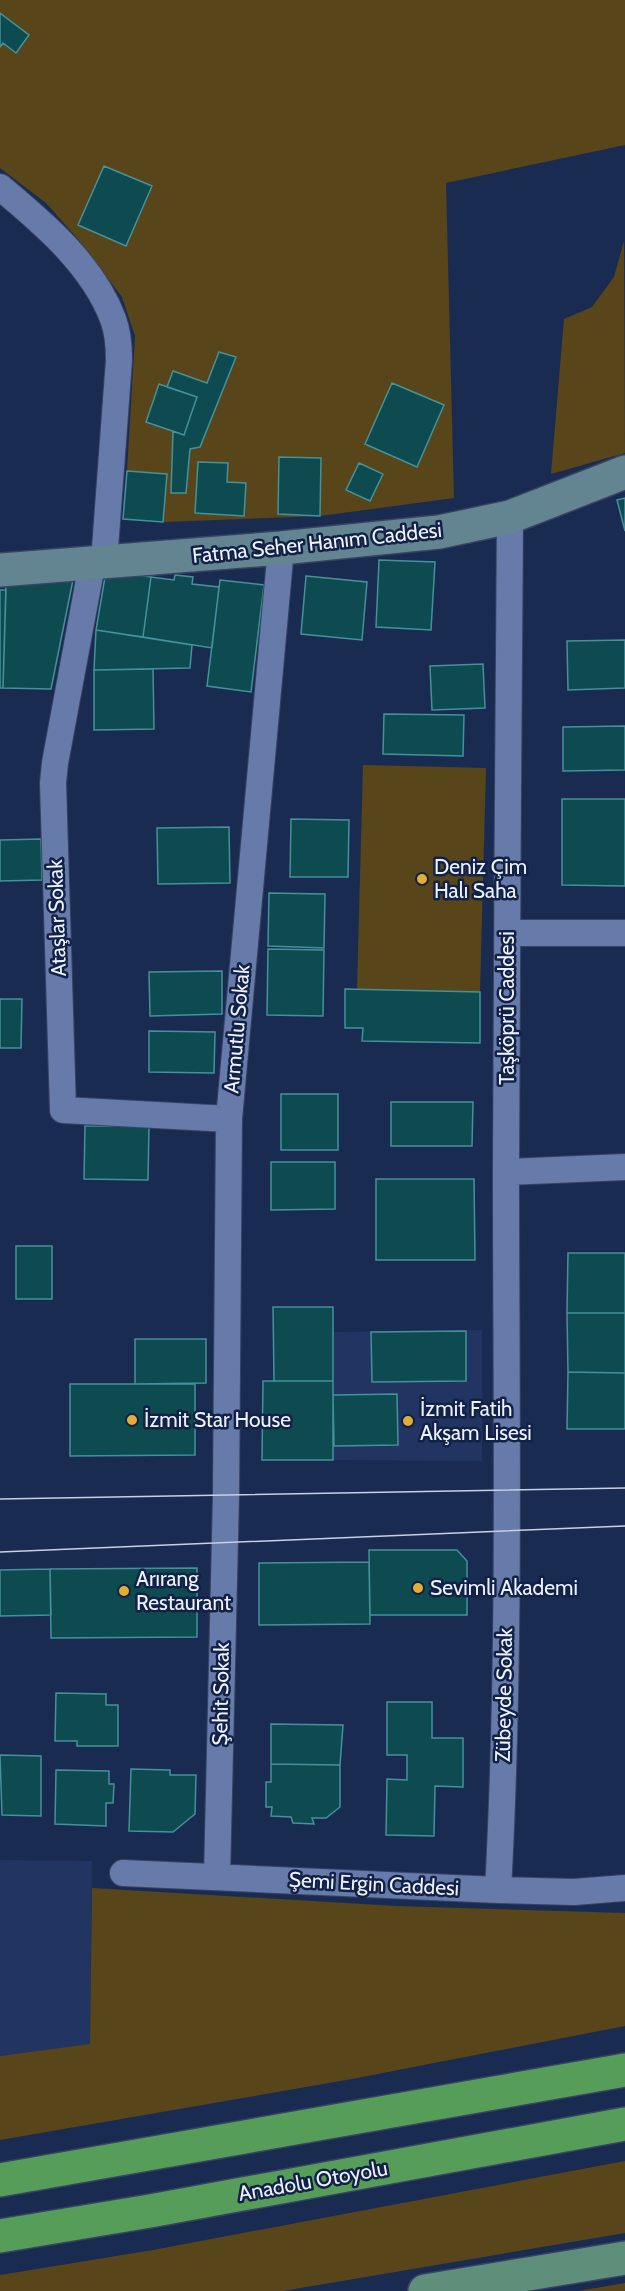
<svg xmlns="http://www.w3.org/2000/svg" width="625" height="2291" font-family="Cabin,sans-serif">
	<style>
		.built { fill: #213462 }
		.green { fill: #59451a }
		.building { fill: #0d4b51; stroke: #469199; stroke-width: 1.5 }
		.lines { fill: none; stroke-linecap: round; stroke-linejoin: round }
		.street-casing { stroke: #384362; stroke-width: 28 }
		.secondary-casing { stroke: #384362; stroke-width: 36 }
		.primary-casing { stroke: #384362; stroke-width: 36 }
		.highway-casing { stroke: #384362; stroke-width: 36 }
		.street { stroke: #667ba9; stroke-width: 26 }
		.secondary { stroke: #628591; stroke-width: 33 }
		.primary { stroke: #5d8f7a; stroke-width: 33 }
		.highway { stroke: #579d5a; stroke-width: 33 }
		.tram { stroke: #c9d0df; stroke-width: 1.5 }
		.poi-dot { fill: #e2af34; stroke: #112147; stroke-width: 2 }
		.labels { text-anchor: middle; stroke-width: 5; stroke-linejoin: round; paint-order: stroke }
		.street-label { font-size: 21px; fill: #edf2fc; stroke: #112147 }
		.poi-label { font-size: 21px; fill: #edf2fc; stroke: #112147; text-anchor: start }
	</style>
	<rect width="100%" height="100%" fill="#1a2b52"/>
	<path class="built" d="M482,1330v131l-149,-1v-128z
		M0,1860l92,1 -2,184 -90,11z"/>
	<path class="green" d="M0,0h625v145l-179,38 8,315 -134,18 -157,6 4,-48 -40,-3 8,-135 -13,-39 -45,-59 -31,-35 -46,-35z
		M624,241l1,212 -74,21 13,-155 28,-12 22,-30z
		M363,765l123,3 -6,224 -123,-3z
		M92,1888l304,18 229,7v113l-273,53 -352,61v-84l90,-12z
		M625,2161v72l-342,58h-283v-16l153,-25z
		M625,2283v8h-47z"/>
	<path class="building" d="M0,13l29,22 -13,18 -13,-10 -3,4z
		M104,166l48,20 -26,60 -48,-21z
		M219,352l17,5 -36,90 -10,2 -4,44h-15l2,-62 11,4 13,-38 -30,-10 6,-16 34,12z
		M392,383l52,22 -27,62 -52,-23z
		M159,384l38,13 -13,38 -38,-13z
		M279,457l42,1 -1,58 -42,-2z
		M198,462l30,1 -1,19 19,1 -2,33 -49,-3z
		M359,463l24,11 -13,27 -24,-11z
		M127,471l40,3 -4,48 -40,-3z
		M625,498v33l-8,-31z
		M379,560l56,2 -4,68 -55,-3z
		M106,571l45,6 -8,60 -47,-7z
		M175,575l18,2 -1,7 27,3 -7,61 -69,-11 8,-60 23,3z
		M306,576l61,6 -5,58 -61,-6z
		M73,580l-22,109 -48,-1 3,-106z
		M220,580l44,5 -13,107 -44,-6z
		M0,590h6l-3,98h-3z
		M96,630l96,15 -2,23 -96,2z
		M625,640v48l-57,2 -1,-49z
		M483,664l2,44 -53,2 -2,-44z
		M153,669l1,60 -60,1v-60z
		M384,714l80,1 -1,41 -80,-2z
		M625,726v44l-62,1v-44z
		M562,799h63v87l-63,-1z
		M291,819l58,1 -1,57h-58z
		M229,827l1,56 -72,1 -1,-56z
		M41,839l1,41 -42,1v-41z
		M269,893l56,1 -1,54 -56,-2z
		M268,949l56,1 -1,66 -56,-1z
		M222,971v43l-72,2 -1,-44z
		M345,989l135,3v51l-118,-2 1,-13h-18z
		M0,999h22l-1,49h-21z
		M149,1031l66,1 -1,41 -65,-1z
		M281,1094h57v56h-57z
		M391,1102h82l-1,44h-81z
		M85,1126h64l-1,54 -64,-1z
		M271,1162h64v47l-64,1z
		M376,1179h98l1,81h-99z
		M16,1246h36v53h-36z
		M568,1253h57v60h-58z
		M273,1307h60v74h-59z
		M567,1313h58v60l-57,-1z
		M466,1331v50l-94,1 -1,-50z
		M135,1339h71v44l-71,1z
		M568,1372l57,1v56h-58z
		M263,1381h70v79h-71z
		M70,1384h125v71l-125,1z
		M397,1394l1,51 -64,1 -1,-51z
		M369,1550h88l10,11v54h-97z
		M369,1562l1,62 -111,1v-62z
		M197,1568v69l-146,1 -1,-69z
		M50,1569l1,46 -51,1v-46z
		M56,1693l50,1v11h12v41h-41v-5h-22z
		M387,1702h45v36h31v49l-28,-1 -1,50 -48,-1 1,-56 20,1v-25h-20z
		M271,1724l72,1 -3,40 -69,-1z
		M0,1755l41,1v60l-39,-1z
		M271,1764l69,1v42l-14,11h-14l2,6 -21,-1 -2,-6 -20,-1 1,-9h-6v-25h5z
		M131,1769l39,1v5h26l-1,39 -22,18 -44,-1z
		M56,1770l53,1v13h5l-1,19h-7v23l-51,-2z"/>
	<g class="lines">
		<defs>
			<path id="street" d="M0,187c43,36 93,78 113,132 5,13 6,27 6,41l-15,202
				M92,564l-37,199 -2,20 10,327 166,9
				M508,933h117
				M506,1172l119,-5
				M123,1873l375,17 76,2 51,-4
				M217,1877l9,-382 3,-376 52,-571
				M498,1890c13,-239 8,-478 8,-718 0,-218 3,-437 4,-655"/>
			<path id="secondary" d="M0,570l281,-22 158,-16 71,-15 115,-45"/>
			<path id="primary" d="M425,2291l200,-33"/>
			<path id="highway" d="M0,2180l625,-110
				M0,2236l150,-25 475,-87"/>
		</defs>
		<use href="#street" class="street-casing"/>
		<use href="#secondary" class="secondary-casing"/>
		<use href="#primary" class="primary-casing"/>
		<use href="#highway" class="highway-casing"/>
		<use href="#street" class="street"/>
		<use href="#secondary" class="secondary"/>
		<use href="#primary" class="primary"/>
		<use href="#highway" class="highway"/>
		<path class="tram" d="M0,1499l625,-11
			M0,1552l625,-26"/>
	</g>
	<g class="poi-dot">
		<circle cx="422" cy="879" r="6"/>
		<circle cx="132" cy="1420" r="6"/>
		<circle cx="408" cy="1421" r="6"/>
		<circle cx="418" cy="1588" r="6"/>
		<circle cx="124" cy="1591" r="6"/>
	</g>
	<g class="labels">
		<g class="street-label">
			<text transform="translate(317 543) rotate(-6)" y="7">Fatma Seher Hanım Caddesi</text>
			<text transform="translate(57 918) rotate(-92)" y="7">Ataşlar Sokak</text>
			<text transform="translate(507 1008) rotate(-90)" y="7">Taşköprü Caddesi</text>
			<text transform="translate(237 1029) rotate(-85)" y="7">Armutlu Sokak</text>
			<text transform="translate(221 1694) rotate(-89)" y="7">Şehit Sokak</text>
			<text transform="translate(504 1695) rotate(-89)" y="7">Zübeyde Sokak</text>
			<text transform="translate(374 1884) rotate(3)" y="7">Şemi Ergin Caddesi</text>
			<text transform="translate(313 2181) rotate(-10)" y="7">Anadolu Otoyolu</text>
		</g>
		<g class="poi-label">
			<text x="434" y="874">Deniz Çim<tspan x="434" dy="24">Halı Saha</tspan></text>
			<text x="420" y="1416">İzmit Fatih<tspan x="420" dy="24">Akşam Lisesi</tspan></text>
			<text x="144" y="1427">İzmit Star House</text>
			<text x="136" y="1586">Arırang<tspan x="136" dy="24">Restaurant</tspan></text>
			<text x="430" y="1595">Sevimli Akademi</text>
		</g>
	</g>
</svg>
